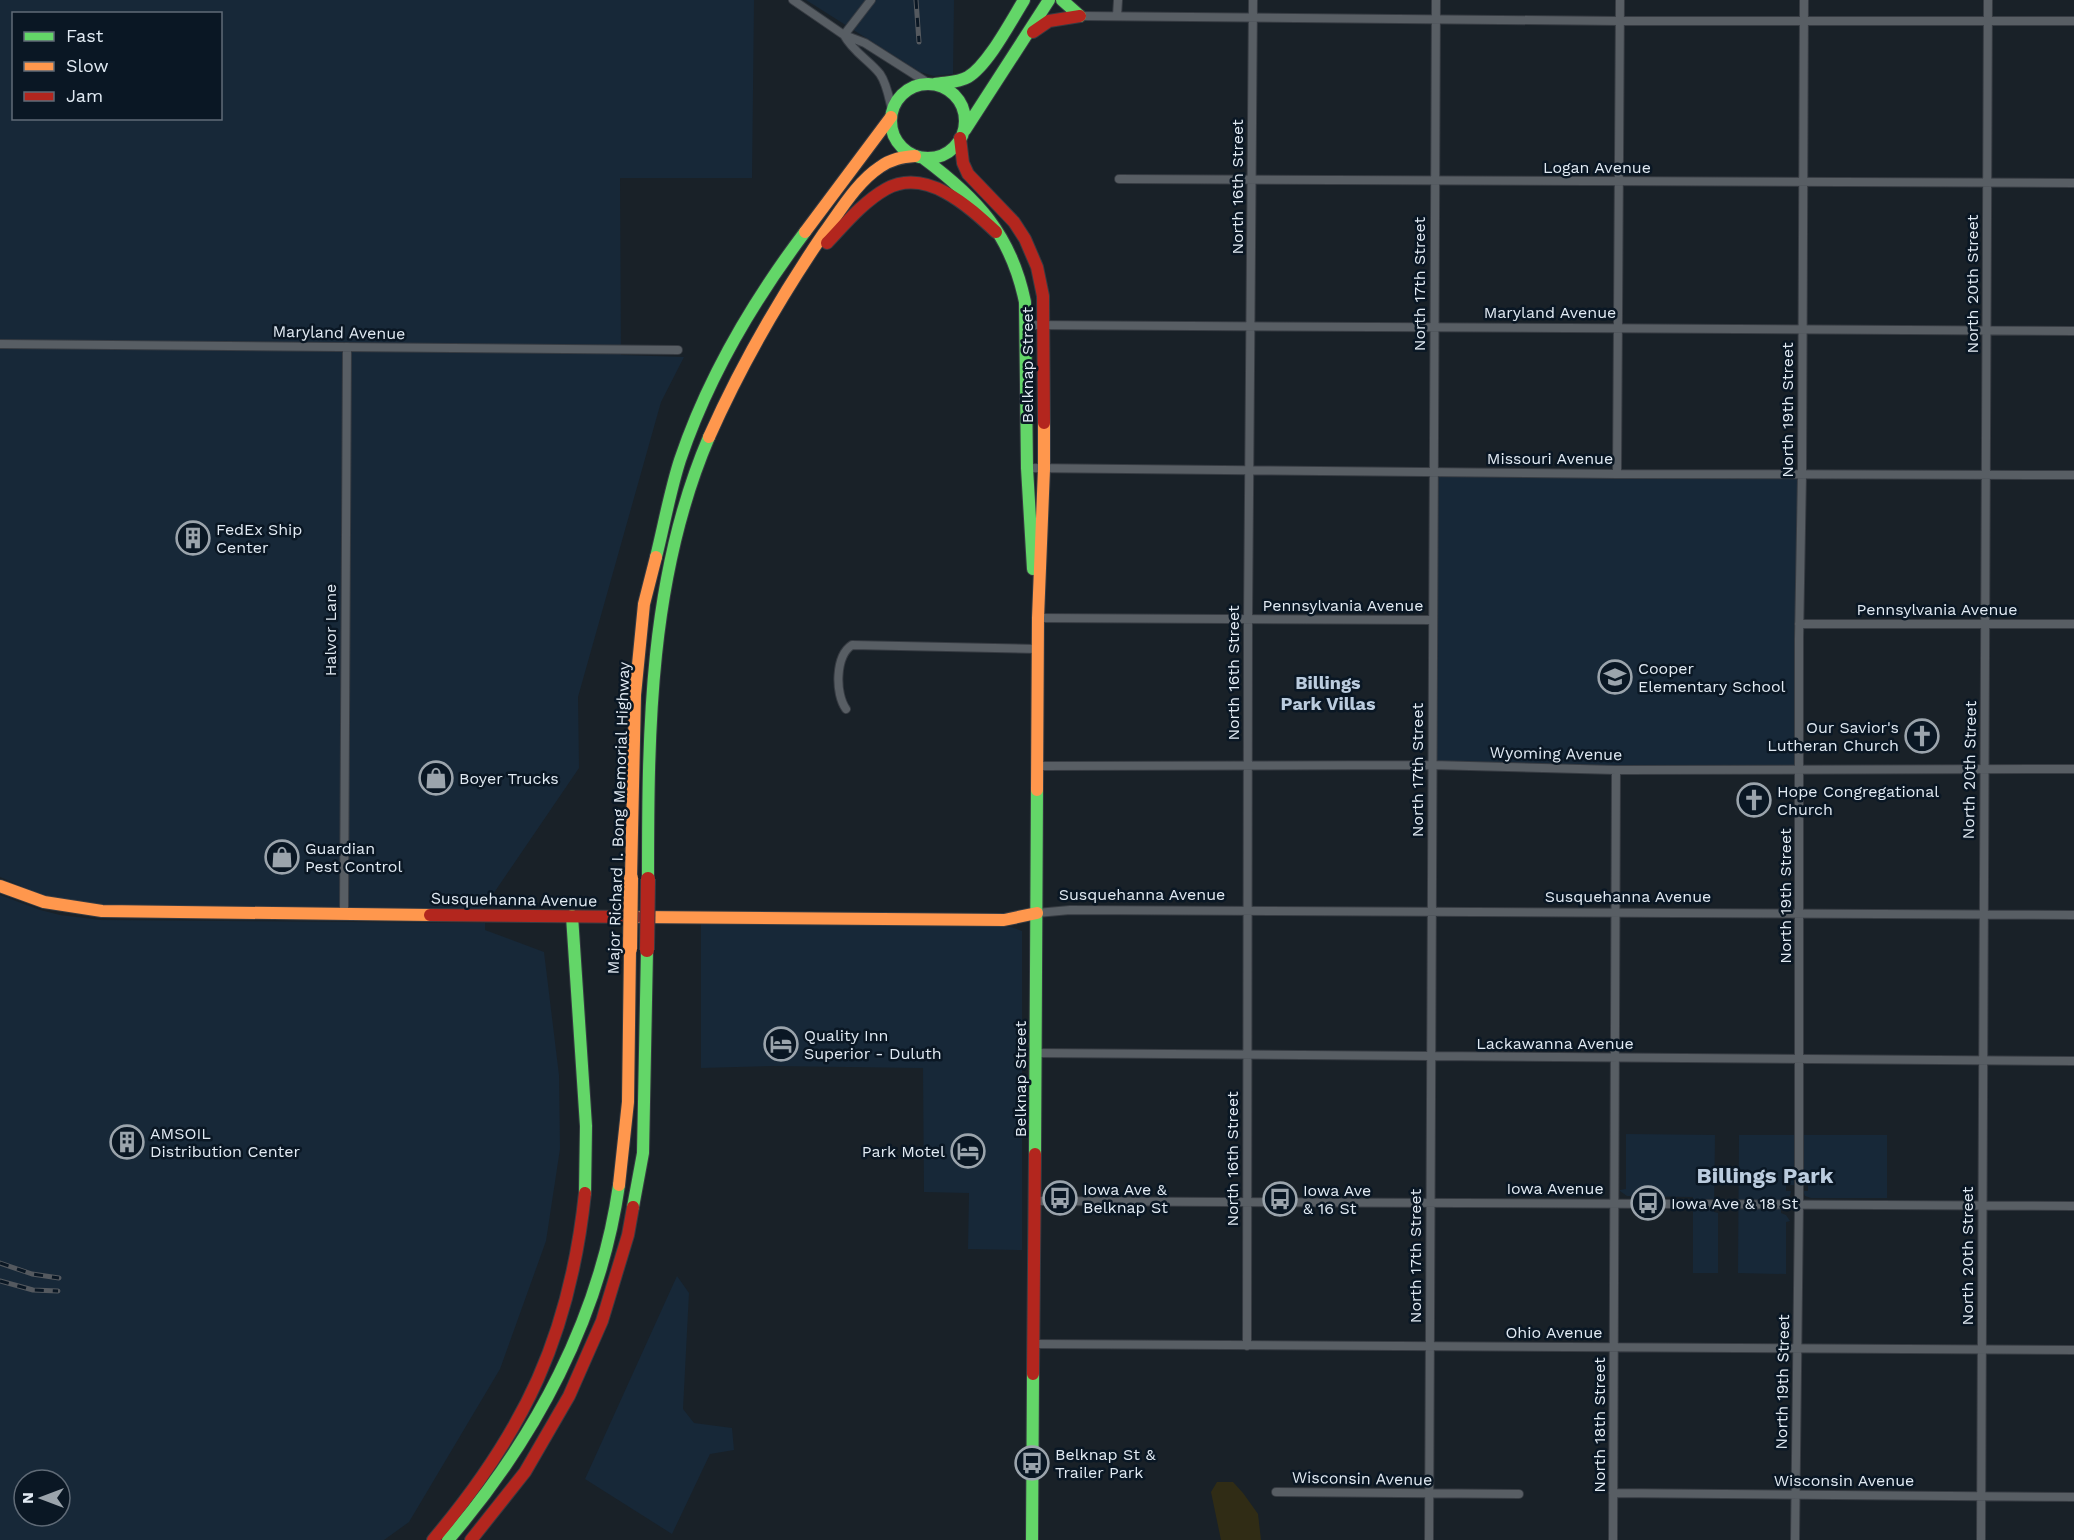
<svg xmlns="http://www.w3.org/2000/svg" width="2074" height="1540" font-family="'Work Sans',sans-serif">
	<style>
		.built { fill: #172838; fill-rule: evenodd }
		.green { fill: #302c15 }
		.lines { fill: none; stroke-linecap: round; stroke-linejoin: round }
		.street-casing { stroke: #363b42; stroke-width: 10 }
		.fast-casing { stroke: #363b42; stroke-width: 14 }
		.slow-casing { stroke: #363b42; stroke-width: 14 }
		.jam-casing { stroke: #363b42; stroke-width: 14 }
		.street { stroke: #585e64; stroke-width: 8 }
		.fast { stroke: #63d668; stroke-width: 12 }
		.slow { stroke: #ff974d; stroke-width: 12 }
		.jam { stroke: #b3261e; stroke-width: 12 }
		.rail-casing { stroke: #54595f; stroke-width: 5 }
		.rail { stroke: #0a1724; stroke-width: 3; stroke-dasharray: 9; stroke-linecap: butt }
		.slow-bridge-casing { stroke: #363b42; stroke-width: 16; stroke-linecap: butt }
		.jam-bridge-casing { stroke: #363b42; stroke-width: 16; stroke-linecap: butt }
		.slow-bridge { stroke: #ff974d; stroke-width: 14 }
		.jam-bridge { stroke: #b3261e; stroke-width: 14 }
		.labels { text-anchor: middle; stroke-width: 5; stroke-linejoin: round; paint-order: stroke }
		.street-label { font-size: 16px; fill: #e1eaf3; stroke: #0a1724 }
		.poi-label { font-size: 16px; fill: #e1eaf3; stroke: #0a1724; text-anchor: start }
		.neighbourhood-label { font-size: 18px; font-weight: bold; fill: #bbccde; stroke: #0a1724 }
		.district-label { font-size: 22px; font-weight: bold; fill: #bbccde; stroke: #0a1724 }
	</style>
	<rect width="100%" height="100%" fill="#192128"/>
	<path class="built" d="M0,0h754l-2,178h-132l1,177 63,2 -23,45 -83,295 1,71 -96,141 -382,-3 -57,-10 -44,-19zM14,14h206v104h-206z
		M806,0h148l-1,74 -19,2 -14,-4z
		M1434,473l368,1 -3,296 -367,-5z
		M0,895l40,15 20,5 41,5 384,3v7l59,22 15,123 1,74 -14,92 -46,128 -91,153 -25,18h-384zM24,1480h36v36h-36z
		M701,923l310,4 11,4v319l-54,-1 1,-56 -45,-1 -1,-124 -148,-2 -74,2z
		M1626,1134l89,1 -1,77 4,1v60h-25v-76l-66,-1 -7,-5v-1l6,-1z
		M1739,1135h148v63h-76l-6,-2 -2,-5h5v-6h-22v6h5l-1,5 -9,2v15l5,2 4,6 -4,1v52l-48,-1z
		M677,1276l12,17 -6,116 11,14 38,5 2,22 -24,4 -38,80 -87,-55z"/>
	<path class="green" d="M1217,1482h16l10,11 15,21 3,26h-40l-10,-48z"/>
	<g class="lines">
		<defs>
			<path id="street" d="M793,0l51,35 21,8 63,40
				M1080,16l539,5h455
				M1117,16l1,-16
				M844,35c9,17 25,25 36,39 7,10 9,24 12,36
				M844,35l27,-35
				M1119,179l955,4
				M1025,325l1049,6
				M0,344l678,6
				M1027,468l590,6 457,1
				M1617,474l3,-474
				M1038,618l395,2
				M1799,624h275
				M846,709c-11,-15 -11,-53 6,-64l186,4
				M1037,766l395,-1 184,5 458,-1
				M1037,913l33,-3 1004,5
				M344,914l3,-567
				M1036,1053l1038,8
				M1035,1201l1039,5
				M1034,1344l1040,6
				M1247,1346l1,-726 5,-620
				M1276,1492l243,2
				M1613,1493l461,4
				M1429,1540l7,-1540
				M1613,1540l3,-770
				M1795,1540l4,-336v-566l3,-164 2,-474
				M1981,1540l7,-1540"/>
			<path id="fast" d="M1062,0l18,16
				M891 121a37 37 0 1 1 74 0a37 37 0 1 1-74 0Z
				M935,84c10,-2 23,-1 33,-7 20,-12 43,-56 56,-77
				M965,130l84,-130
				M923,158c54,40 88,76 102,144l2,166 6,101
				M656,557c8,-32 14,-66 24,-97 28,-83 73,-159 125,-228
				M648,879c0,-149 1,-302 61,-442
				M572,916l14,210 -1,67
				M1035,1154l2,-364
				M633,1207l10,-54 4,-203
				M448,1540c87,-101 152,-222 171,-355
				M1032,1540l1,-166"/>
			<path id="slow" d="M805,232l86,-115
				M709,437c32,-72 70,-138 115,-204 16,-22 33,-51 56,-66 11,-8 22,-10 35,-11
				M1037,790l1,-172 6,-149v-46
				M631,878l4,-183 9,-91 12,-47
				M0,886l44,16 58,9 328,4
				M636,917l368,3 33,-7
				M619,1185l9,-83 2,-153"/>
			<path id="jam" d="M1033,32l16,-11 31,-5
				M960,138l3,25 5,11 46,48 11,17 12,28 6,29 1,127
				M827,243c18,-19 36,-41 59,-54 40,-22 82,17 110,43
				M430,915l206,2
				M1033,1374l2,-220
				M433,1540c92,-109 137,-205 152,-347
				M471,1540l54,-68 44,-76 33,-75 26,-86 5,-28"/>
		</defs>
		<use href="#street" class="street-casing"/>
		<use href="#fast" class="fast-casing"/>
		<use href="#slow" class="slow-casing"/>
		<use href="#jam" class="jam-casing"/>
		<use href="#street" class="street"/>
		<use href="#fast" class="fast"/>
		<use href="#slow" class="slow"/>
		<use href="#jam" class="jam"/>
		<defs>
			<path id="rail" d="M916,0l3,42
				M0,1263l32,11 27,4
				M0,1281l33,9 25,1"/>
		</defs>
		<use href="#rail" class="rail-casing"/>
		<use href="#rail" class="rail"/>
		<defs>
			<path id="slow-bridge" d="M630,949l1,-71"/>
			<path id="jam-bridge" d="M647,950l1,-71"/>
		</defs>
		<use href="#slow-bridge" class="slow-bridge-casing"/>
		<use href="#jam-bridge" class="jam-bridge-casing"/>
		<use href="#slow-bridge" class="slow-bridge"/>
		<use href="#jam-bridge" class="jam-bridge"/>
	</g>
	<defs>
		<symbol id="building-ring" viewBox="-11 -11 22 22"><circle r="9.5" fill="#0a1724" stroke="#9ba4ac" stroke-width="1.5"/><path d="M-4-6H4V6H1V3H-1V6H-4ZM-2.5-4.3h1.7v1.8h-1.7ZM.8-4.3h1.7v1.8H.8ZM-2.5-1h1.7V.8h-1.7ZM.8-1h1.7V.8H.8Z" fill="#9ba4ac"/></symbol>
		<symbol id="school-ring" viewBox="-11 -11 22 22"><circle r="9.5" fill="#0a1724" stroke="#9ba4ac" stroke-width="1.5"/><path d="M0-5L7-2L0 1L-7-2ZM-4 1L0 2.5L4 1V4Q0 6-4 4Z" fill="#9ba4ac"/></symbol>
		<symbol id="church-ring" viewBox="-11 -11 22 22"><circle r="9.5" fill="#0a1724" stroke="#9ba4ac" stroke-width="1.5"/><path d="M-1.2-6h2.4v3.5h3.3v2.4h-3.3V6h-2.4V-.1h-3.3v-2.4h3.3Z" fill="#9ba4ac"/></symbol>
		<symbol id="shop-ring" viewBox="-11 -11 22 22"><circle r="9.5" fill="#0a1724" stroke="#9ba4ac" stroke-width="1.5"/><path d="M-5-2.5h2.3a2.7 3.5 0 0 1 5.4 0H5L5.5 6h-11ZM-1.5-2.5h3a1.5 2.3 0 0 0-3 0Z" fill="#9ba4ac"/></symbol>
		<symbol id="hotel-ring" viewBox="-11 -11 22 22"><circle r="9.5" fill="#0a1724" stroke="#9ba4ac" stroke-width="1.5"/><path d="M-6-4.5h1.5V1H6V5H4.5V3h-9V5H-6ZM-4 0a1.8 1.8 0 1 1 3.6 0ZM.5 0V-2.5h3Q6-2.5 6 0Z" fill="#9ba4ac"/></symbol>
		<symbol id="bus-ring" viewBox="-11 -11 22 22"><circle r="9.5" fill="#0a1724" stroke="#9ba4ac" stroke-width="1.5"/><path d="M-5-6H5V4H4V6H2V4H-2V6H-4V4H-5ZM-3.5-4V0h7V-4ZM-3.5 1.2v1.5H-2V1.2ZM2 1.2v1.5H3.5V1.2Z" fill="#9ba4ac"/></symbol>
	</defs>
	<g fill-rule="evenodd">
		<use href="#building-ring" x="174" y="519" width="38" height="38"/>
		<use href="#school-ring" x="1596" y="658" width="38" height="38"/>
		<use href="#church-ring" x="1903" y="717" width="38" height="38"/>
		<use href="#shop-ring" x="417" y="759" width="38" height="38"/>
		<use href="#church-ring" x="1735" y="781" width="38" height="38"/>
		<use href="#shop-ring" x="263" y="838" width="38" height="38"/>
		<use href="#hotel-ring" x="762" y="1025" width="38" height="38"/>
		<use href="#building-ring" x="108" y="1123" width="38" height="38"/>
		<use href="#hotel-ring" x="949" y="1132" width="38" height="38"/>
		<use href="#bus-ring" x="1041" y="1179" width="38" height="38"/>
		<use href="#bus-ring" x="1261" y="1180" width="38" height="38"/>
		<use href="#bus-ring" x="1629" y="1184" width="38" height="38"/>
		<use href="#bus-ring" x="1013" y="1444" width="38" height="38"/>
	</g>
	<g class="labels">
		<g class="street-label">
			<text x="1597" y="173">Logan Avenue</text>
			<text transform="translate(1237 187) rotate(-90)" y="6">North 16th Street</text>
			<text transform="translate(1419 284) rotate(-90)" y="6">North 17th Street</text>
			<text transform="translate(1972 284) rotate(-90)" y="6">North 20th Street</text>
			<text x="1550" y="318">Maryland Avenue</text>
			<text transform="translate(339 332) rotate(1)" y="6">Maryland Avenue</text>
			<text transform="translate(1027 365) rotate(-90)" y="6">Belknap Street</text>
			<text transform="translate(1787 410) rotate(-90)" y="6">North 19th Street</text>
			<text x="1550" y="464">Missouri Avenue</text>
			<text x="1343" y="611">Pennsylvania Avenue</text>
			<text x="1937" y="615">Pennsylvania Avenue</text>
			<text transform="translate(330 630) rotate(-90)" y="6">Halvor Lane</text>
			<text transform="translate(1233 673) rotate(-90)" y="6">North 16th Street</text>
			<text transform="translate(1556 753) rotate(1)" y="6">Wyoming Avenue</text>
			<text transform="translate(1417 770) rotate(-90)" y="6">North 17th Street</text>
			<text transform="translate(1969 770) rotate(-89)" y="6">North 20th Street</text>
			<text transform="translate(618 818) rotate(-88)" y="6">Major Richard I. Bong Memorial Highway</text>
			<text x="1142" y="900">Susquehanna Avenue</text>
			<text x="1628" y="902">Susquehanna Avenue</text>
			<text transform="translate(1785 896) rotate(-90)" y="6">North 19th Street</text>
			<text transform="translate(514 899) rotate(1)" y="6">Susquehanna Avenue</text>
			<text x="1555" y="1049">Lackawanna Avenue</text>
			<text transform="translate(1020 1079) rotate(-90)" y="6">Belknap Street</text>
			<text transform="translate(1232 1159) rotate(-90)" y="6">North 16th Street</text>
			<text x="1555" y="1194">Iowa Avenue</text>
			<text transform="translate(1415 1256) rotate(-90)" y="6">North 17th Street</text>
			<text transform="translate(1967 1256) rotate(-90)" y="6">North 20th Street</text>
			<text x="1554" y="1338">Ohio Avenue</text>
			<text transform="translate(1782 1382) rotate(-89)" y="6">North 19th Street</text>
			<text transform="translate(1599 1425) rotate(-90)" y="6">North 18th Street</text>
			<text transform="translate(1362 1478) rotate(1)" y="6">Wisconsin Avenue</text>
			<text x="1844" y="1486">Wisconsin Avenue</text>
		</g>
		<g class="poi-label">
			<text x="216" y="535">FedEx Ship<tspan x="216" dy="18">Center</tspan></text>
			<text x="1638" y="674">Cooper<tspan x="1638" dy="18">Elementary School</tspan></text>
			<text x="1899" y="733" text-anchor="end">Our Savior's<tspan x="1899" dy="18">Lutheran Church</tspan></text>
			<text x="459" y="784">Boyer Trucks</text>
			<text x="1777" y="797">Hope Congregational<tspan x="1777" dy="18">Church</tspan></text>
			<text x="305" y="854">Guardian<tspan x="305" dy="18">Pest Control</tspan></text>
			<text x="804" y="1041">Quality Inn<tspan x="804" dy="18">Superior - Duluth</tspan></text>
			<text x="150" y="1139">AMSOIL<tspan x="150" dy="18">Distribution Center</tspan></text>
			<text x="945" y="1157" text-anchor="end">Park Motel</text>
			<text x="1083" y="1195">Iowa Ave &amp;<tspan x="1083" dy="18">Belknap St</tspan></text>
			<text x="1303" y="1196">Iowa Ave<tspan x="1303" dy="18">&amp; 16 St</tspan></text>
			<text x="1671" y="1209">Iowa Ave &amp; 18 St</text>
			<text x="1055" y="1460">Belknap St &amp;<tspan x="1055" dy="18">Trailer Park</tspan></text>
		</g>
		<g class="neighbourhood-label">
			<text x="1328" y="689">Billings<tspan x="1328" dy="21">Park Villas</tspan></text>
		</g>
		<g class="district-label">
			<text x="1765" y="1183">Billings Park</text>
		</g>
	</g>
	<rect x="12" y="12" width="210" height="108" fill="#0a1724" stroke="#606b77" stroke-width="1.5"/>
	<rect x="24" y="32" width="30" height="9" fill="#63d668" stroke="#606b77" stroke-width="1.5"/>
	<text x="66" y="42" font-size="18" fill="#e1eaf3">Fast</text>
	<rect x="24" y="62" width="30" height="9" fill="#ff974d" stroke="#606b77" stroke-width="1.5"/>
	<text x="66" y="72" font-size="18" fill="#e1eaf3">Slow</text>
	<rect x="24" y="92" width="30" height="9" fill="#b3261e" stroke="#606b77" stroke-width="1.5"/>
	<text x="66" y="102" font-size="18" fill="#e1eaf3">Jam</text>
	<g transform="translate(42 1498) rotate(270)"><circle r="28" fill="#0a1724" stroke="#606b77" stroke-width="1.5"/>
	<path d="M0-4.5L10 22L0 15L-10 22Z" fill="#9ba4ac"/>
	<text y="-9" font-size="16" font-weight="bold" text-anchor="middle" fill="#e1eaf3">N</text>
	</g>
</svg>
